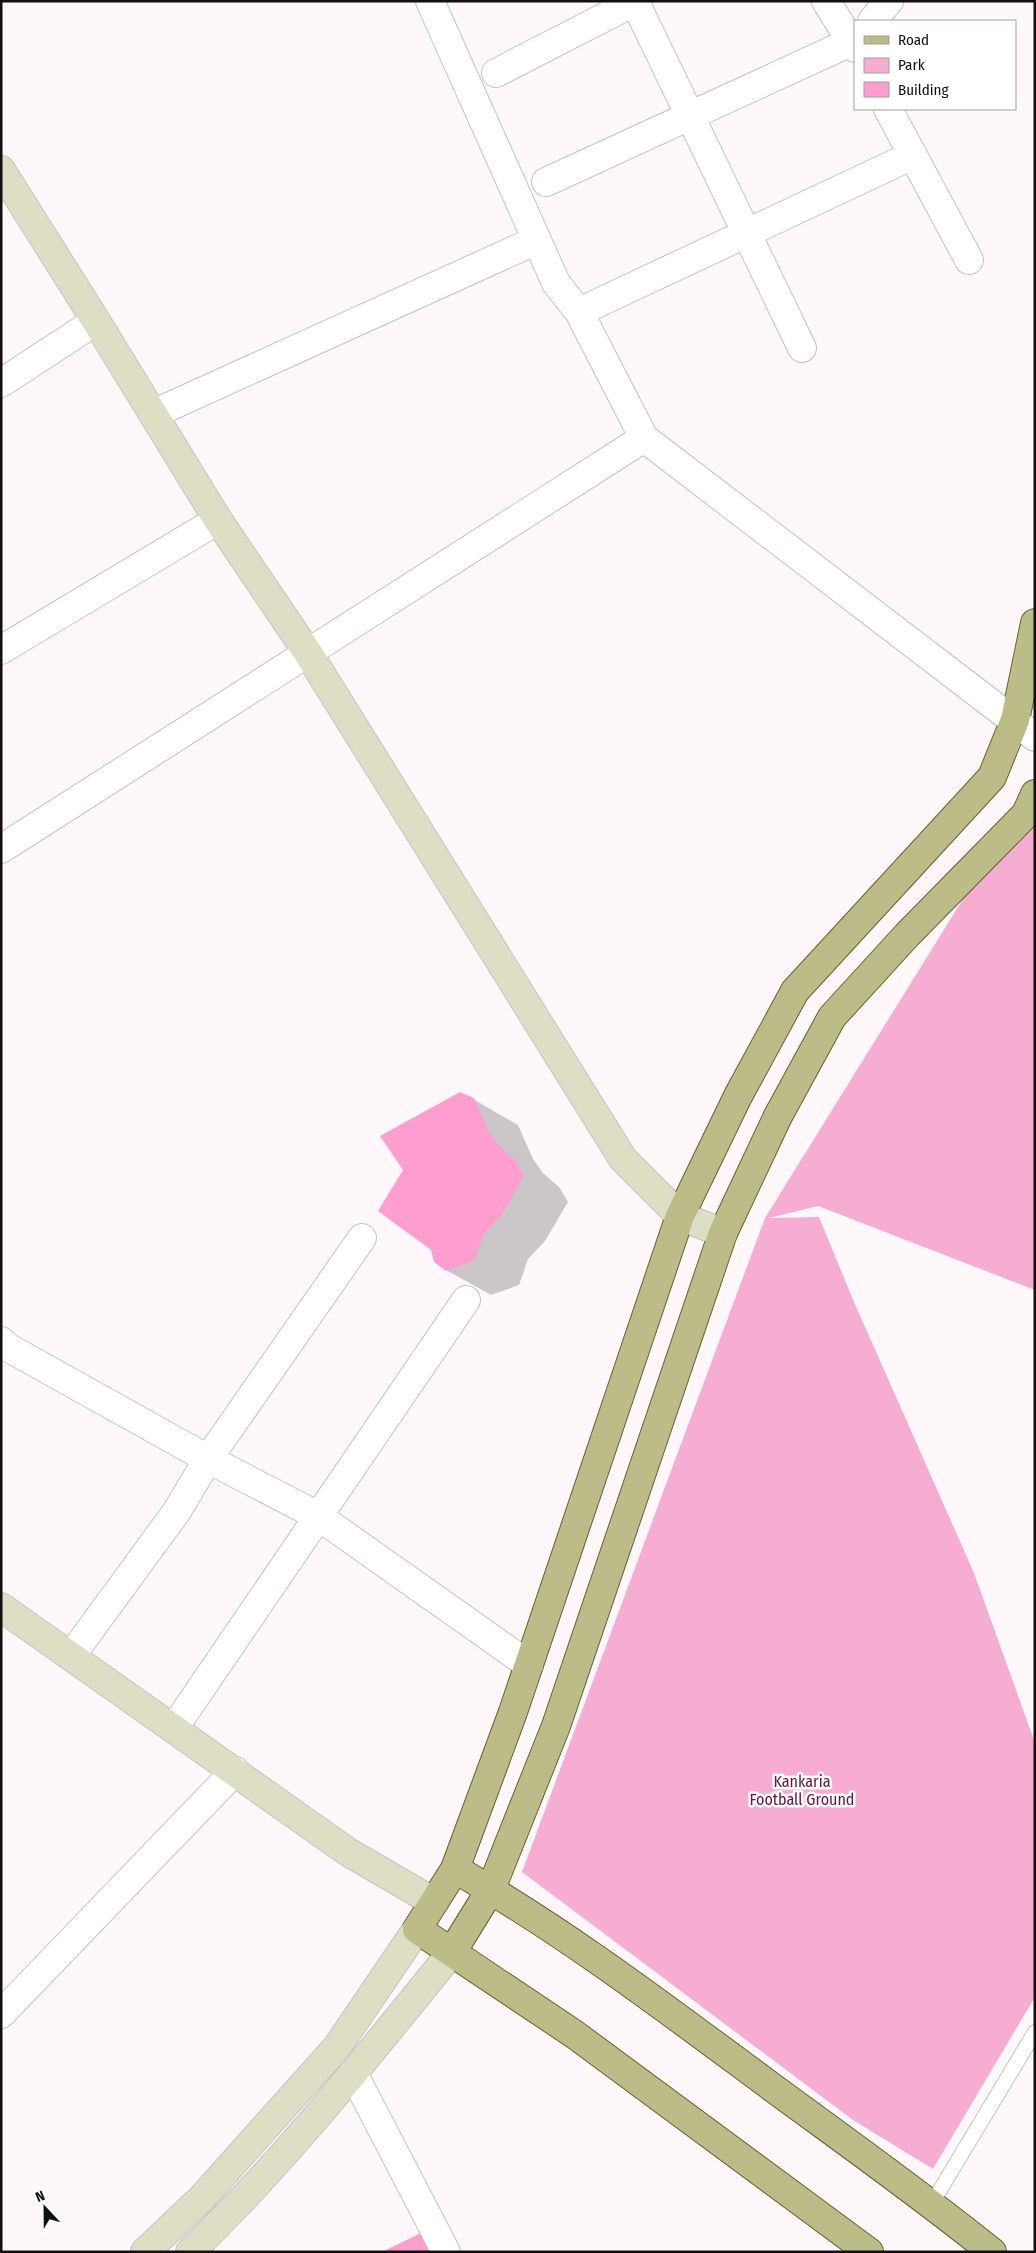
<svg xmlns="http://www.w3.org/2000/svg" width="1036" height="2253" font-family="'Fira Sans Condensed',sans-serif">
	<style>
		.green { fill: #f6add1 }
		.shadow { fill: #0003 }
		.building { fill: #fe9ecf }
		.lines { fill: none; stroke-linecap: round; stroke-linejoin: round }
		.lane-casing { stroke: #c8c2c5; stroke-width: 16 }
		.street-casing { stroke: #c8c2c5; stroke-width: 30 }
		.secondary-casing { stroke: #c8c2c5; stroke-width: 30 }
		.primary-casing { stroke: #64632b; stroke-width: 30 }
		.lane { stroke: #fff; stroke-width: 14 }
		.street { stroke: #fff; stroke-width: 28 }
		.secondary { stroke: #dedec4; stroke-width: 28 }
		.primary { stroke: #bcbc89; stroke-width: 28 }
		.labels { text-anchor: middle; stroke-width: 5; stroke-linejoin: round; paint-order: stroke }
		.park-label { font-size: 16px; fill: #661345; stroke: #fff }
	</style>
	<rect width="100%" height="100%" fill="#fef8fb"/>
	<path class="green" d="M1035,783v507l-217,-84 -49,12 50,-1 35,85 120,271 61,170v254l-102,172 -80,-49 -331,-248 243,-654z"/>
	<path class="shadow" d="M473,1099l45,26 15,34 10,14 16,14 9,15 -23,39 -17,18 -9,26 -28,10 -45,-25z"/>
	<path class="building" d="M460,1092l14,6 15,34 10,14 16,14 9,16 -23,40 -17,18 -9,26 -29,11 -12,-9 -3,-12 -53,-39 25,-41 -23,-34z
		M427,2230l11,22h-56z"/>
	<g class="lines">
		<defs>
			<path id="lane" d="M931,2205l104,-173"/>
			<path id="street" d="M430,1l126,282 23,29 65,126 391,299
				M826,1l29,47
				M635,2l167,346
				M872,21l17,-20
				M496,73l140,-72
				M888,109l81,151
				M546,182l309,-142
				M579,312l334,-157
				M1,383l95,-62
				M153,414l384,-174
				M1,650l217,-130
				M1,849l643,-411
				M1,1341l8,7 199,111 110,57 211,149
				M71,1656l106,-145 31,-52 154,-221
				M174,1728l292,-428
				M1,2014l234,-243
				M353,2073l93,179"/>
			<path id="secondary" d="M1,170l95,151 122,199 90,133 315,506 57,57 43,17
				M1,1607l347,245 86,50
				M145,2252l57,-54 135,-151 80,-118
				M190,2252c95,-91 179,-198 262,-300"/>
			<path id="primary" d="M455,1869c109,62 210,139 310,213 76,56 154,111 227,170
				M452,1952l39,-63 65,-163 167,-493 55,-117 54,-99 75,-82 119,-121 9,-20
				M869,2252l-295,-218 -157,-105 38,-60 58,-157 167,-496 58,-120 57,-105 197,-214 23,-57 20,-97"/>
		</defs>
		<use href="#lane" class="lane-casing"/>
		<use href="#street" class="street-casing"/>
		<use href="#secondary" class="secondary-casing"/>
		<use href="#primary" class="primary-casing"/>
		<use href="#lane" class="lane"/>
		<use href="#street" class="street"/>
		<use href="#secondary" class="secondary"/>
		<use href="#primary" class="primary"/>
	</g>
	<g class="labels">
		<g class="park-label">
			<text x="802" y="1787">Kankaria<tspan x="802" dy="18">Football Ground</tspan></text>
		</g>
	</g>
	<rect width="1036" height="2253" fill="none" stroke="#110f0f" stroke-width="5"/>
	<rect x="854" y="20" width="162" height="90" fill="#ffffff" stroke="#a09f9f"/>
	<rect x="864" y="36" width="25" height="8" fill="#bcbc89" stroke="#a09f9f"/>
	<text x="898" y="45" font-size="15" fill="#110f0f">Road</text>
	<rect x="864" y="58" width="25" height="15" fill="#f6add1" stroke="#a09f9f"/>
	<text x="898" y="70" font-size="15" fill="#110f0f">Park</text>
	<rect x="864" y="82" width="25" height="15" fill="#fe9ecf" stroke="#a09f9f"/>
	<text x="898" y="95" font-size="15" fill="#110f0f">Building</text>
	<g transform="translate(45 2208) rotate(338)" stroke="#ffffff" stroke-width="4" paint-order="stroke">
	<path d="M0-4L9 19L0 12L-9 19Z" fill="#110f0f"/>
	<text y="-8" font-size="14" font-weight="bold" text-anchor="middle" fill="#110f0f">N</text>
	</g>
</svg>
